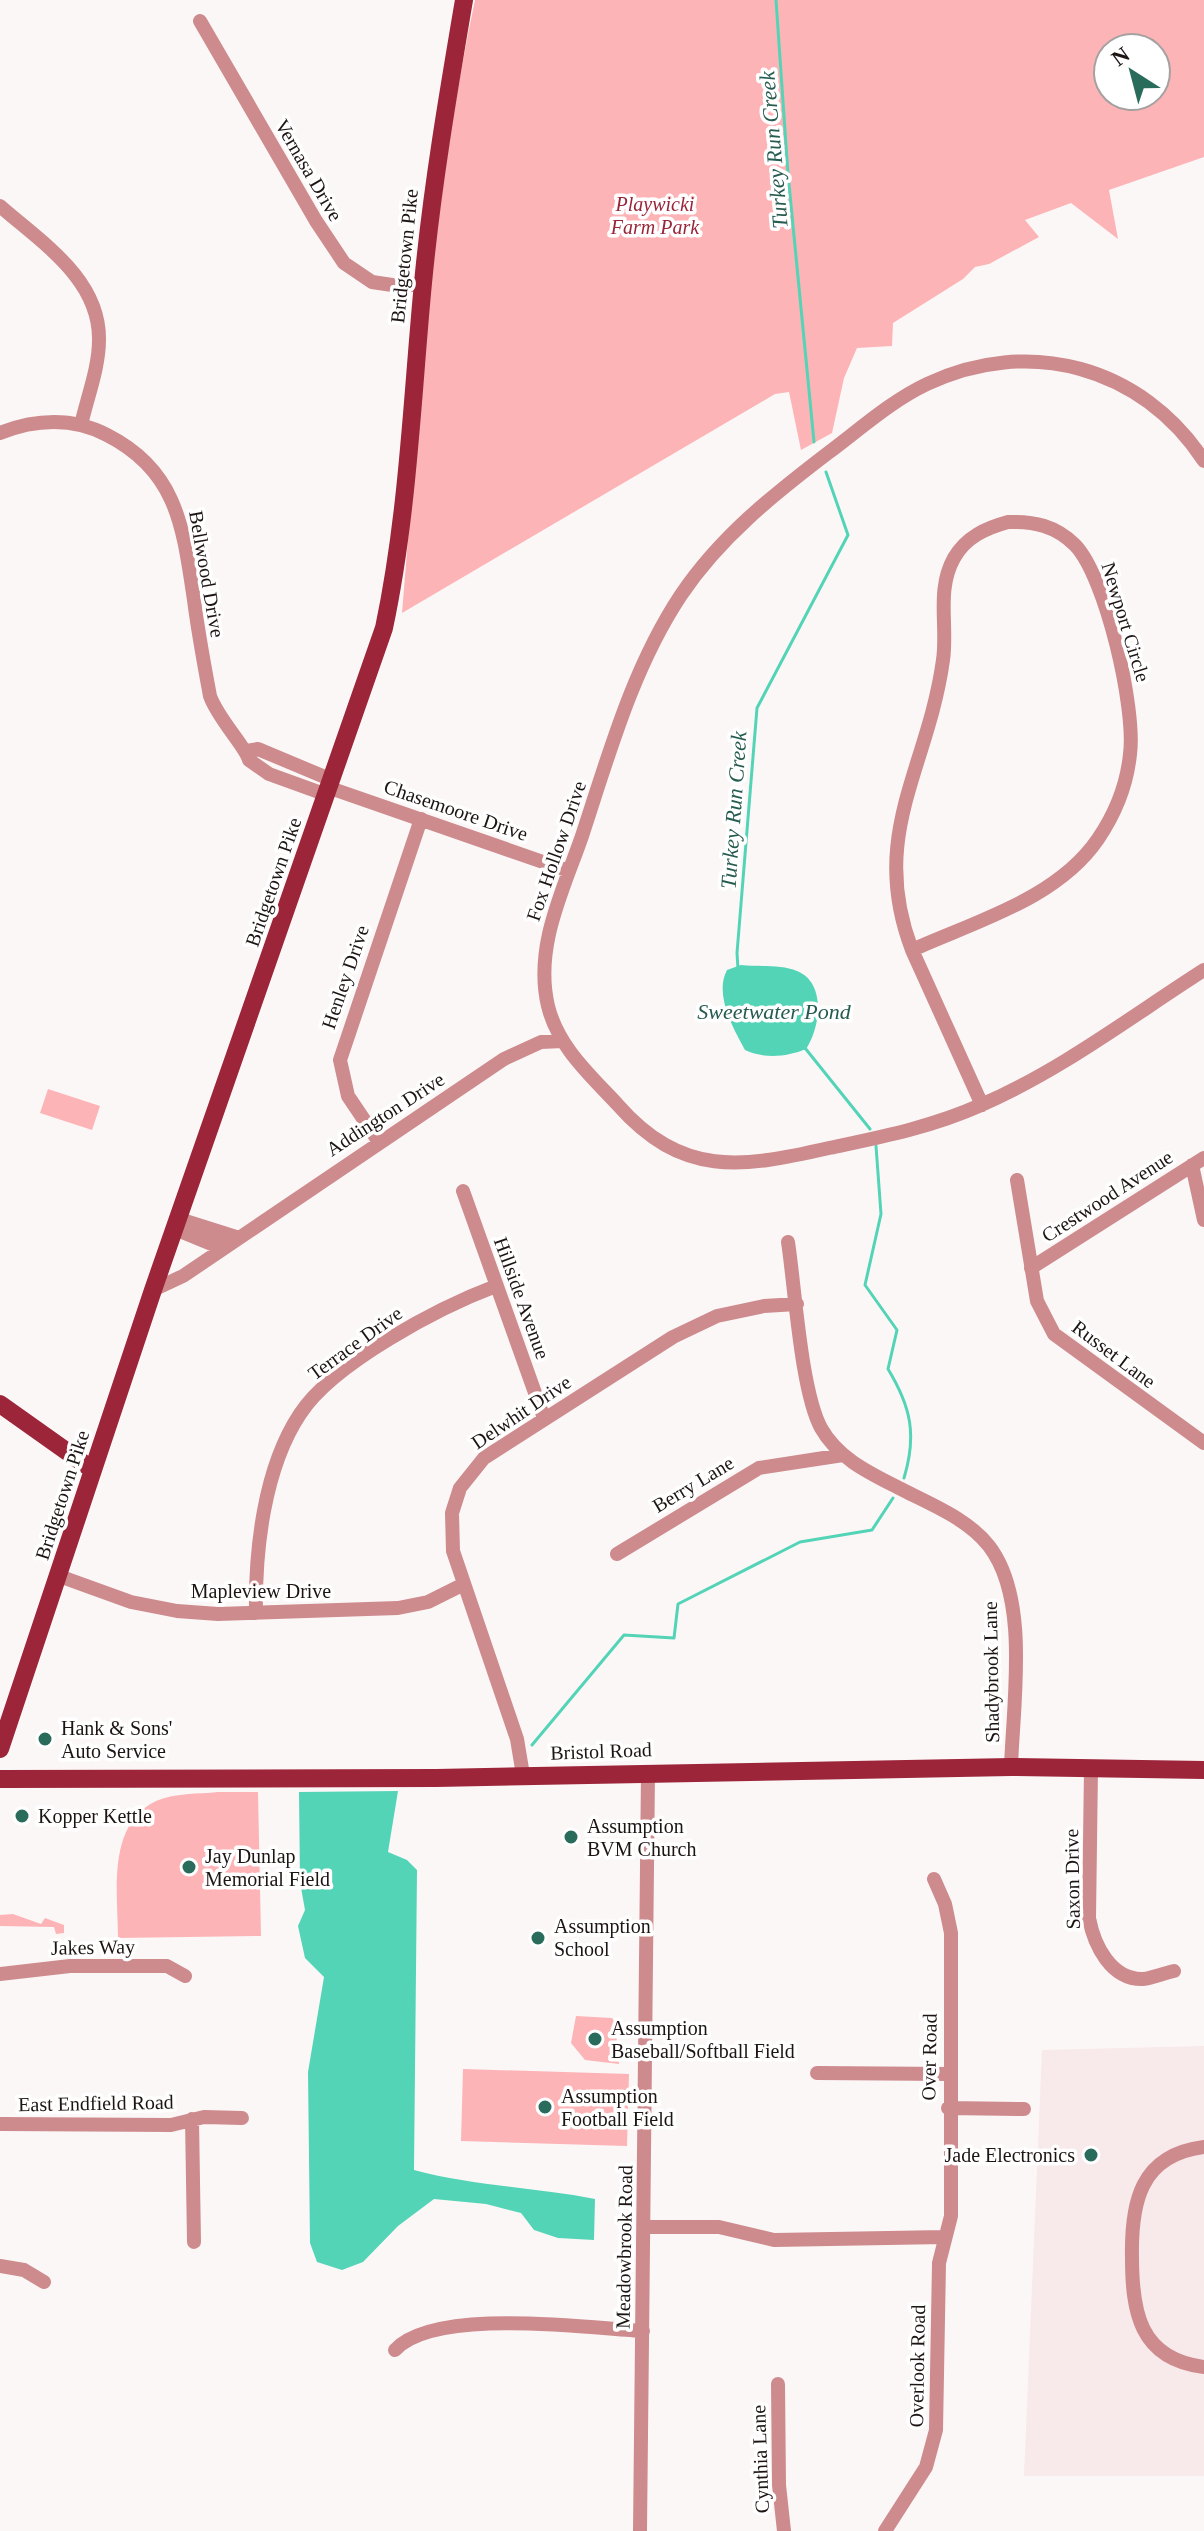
<svg xmlns="http://www.w3.org/2000/svg" width="1204" height="2531" font-family="'Times New Roman',serif">
	<style>
		.built { fill: #f8e9ea }
		.green { fill: #fdb4b7; fill-rule: evenodd }
		.water { fill: #53d4b7 }
		.lines { fill: none; stroke-linecap: round; stroke-linejoin: round }
		.stream { stroke: #53d4b7; stroke-width: 3 }
		.minor { stroke: #ce8b8e; stroke-width: 14 }
		.major { stroke: #9c2539; stroke-width: 18 }
		.poi-dot { fill: #296c5c; stroke: #fff; stroke-width: 3 }
		.labels { text-anchor: middle; stroke-width: 7; stroke-linejoin: round; paint-order: stroke }
		.street-label { font-size: 20px; fill: #1d1414; stroke: #fff }
		.park-label { font-size: 20px; font-style: italic; fill: #992538; stroke: #fff }
		.poi-label { font-size: 20px; fill: #1d1414; stroke: #fff; text-anchor: start }
		.water-label { font-size: 22px; font-style: italic; fill: #265b4f; stroke: #fff }
	</style>
	<rect width="100%" height="100%" fill="#fcf7f7"/>
	<path class="built" d="M1204,2046v430h-180l18,-426z"/>
	<path class="green" d="M475,0h729v157l-95,33 9,49 -47,-36 -46,17 14,17 -50,27 -14,3 -12,12 -70,44 -1,23 -35,2 -13,30 -12,55 -31,17 -12,-58 -14,2 -373,219c17,-205 30,-411 73,-613zM1108,48h48v48h-48z
		M48,1089l52,17 -8,24 -52,-17z
		M218,1792h40l3,144 -143,2c0,-44 -12,-113 38,-137 18,-8 42,-7 62,-9z
		M13,1914l28,10 4,-6 19,7v8l-8,1 -2,-7 -54,-1v-11z
		M576,2016l36,2 3,4 4,42 -34,-4 -14,-17z
		M463,2069l166,5 -2,72 -166,-5z"/>
	<path class="water" d="M741,965c17,2 40,-1 56,6 30,12 23,57 9,78 -19,8 -42,10 -61,1 -12,-22 -31,-56 -18,-80z
		M398,1791l-10,61 19,8 10,10 -3,300c59,16 120,17 181,29l-1,41 -36,-2 -24,-8 -13,-17 -35,-9 -52,-5 -36,27 -35,36 -21,8 -25,-8 -7,-19 -2,-171 16,-95 -19,-19 -7,-32 7,-16 -5,-28 -1,-90z"/>
	<g class="lines">
		<path class="stream" d="M776,0l12,174 26,268
			M738,969l-1,-16 20,-245 91,-173 -22,-63
			M805,1048l65,81
			M876,1146l5,68 -16,71 32,45 -9,39c23,38 29,66 16,109
			M532,1745l92,-110 50,3 4,-34 122,-62 72,-12 21,-32"/>
		<path class="minor" d="M200,21l116,200 28,42 28,19 27,4 24,-2
			M0,206c42,37 100,73 99,134 0,28 -12,58 -18,85
			M0,433c35,-14 73,-16 107,2 71,36 76,93 87,165 4,32 10,64 16,96 8,23 36,51 39,64l20,14 58,21
			M1204,461c-62,-95 -176,-125 -277,-77 -36,17 -68,46 -99,69 -55,42 -108,84 -147,142 -48,72 -72,159 -99,241 -19,55 -48,111 -34,170 10,41 42,69 69,98 65,74 124,64 212,44 52,-11 103,-21 152,-43 79,-34 151,-89 223,-135
			M1008,522c26,-1 48,4 67,23 31,32 61,164 55,209 -3,30 -15,60 -32,85 -41,60 -122,82 -186,111 -44,-115 16,-181 31,-290 5,-34 -7,-70 11,-102 12,-21 32,-30 54,-36z
			M247,751l11,-2 74,31
			M330,788l239,83
			M912,950l70,155
			M379,1142l-31,-46 -8,-36 81,-241
			M1192,1165l12,55
			M1017,1180l20,121 17,33 150,109
			M463,1191l81,227
			M179,1219l57,18
			M175,1229l39,16 13,-5
			M788,1242c7,46 13,149 33,186 18,32 51,46 82,62 29,15 65,29 86,56 41,53 24,157 22,221
			M1031,1268l173,-110
			M153,1290l30,-14 321,-217 37,-17 22,-1
			M617,1554l142,-86 84,-13
			M59,1576l72,26 46,9 41,3 180,-6 30,-6 36,-18
			M256,1613c-1,-63 8,-145 44,-199 33,-51 140,-107 196,-128
			M1091,1768l-2,150c5,27 22,62 54,61 10,-1 21,-6 31,-8
			M523,1775l-6,-36 -64,-188 -1,-38 8,-25 24,-30 189,-121 44,-21 47,-10 33,-2
			M0,1974l70,-8h97l18,10
			M817,2073l132,1
			M948,2108l76,1
			M192,2119l2,123
			M0,2124l171,1 33,-8 38,1
			M1204,2147c-64,8 -73,56 -72,110 0,54 7,102 72,110
			M644,2227h75l55,13 170,-3
			M0,2266l24,4 20,12
			M395,2350c40,-43 191,-22 248,-19
			M778,2384l1,101 5,46
			M640,2531l8,-759
			M885,2531l41,-64 10,-37 3,-167 12,-47v-283l-6,-29 -11,-25"/>
		<path class="major" d="M0,1404l93,66
			M0,1749l153,-459 231,-662c24,-113 28,-230 39,-345 9,-95 25,-189 41,-283
			M0,1779l436,-1 575,-11 193,3"/>
	</g>
	<g class="poi-dot">
		<circle cx="45" cy="1739" r="8"/>
		<circle cx="22" cy="1816" r="8"/>
		<circle cx="571" cy="1837" r="8"/>
		<circle cx="189" cy="1867" r="8"/>
		<circle cx="538" cy="1938" r="8"/>
		<circle cx="595" cy="2039" r="8"/>
		<circle cx="545" cy="2107" r="8"/>
		<circle cx="1091" cy="2155" r="8"/>
	</g>
	<g class="labels">
		<g class="street-label">
			<text transform="translate(309 170) rotate(60)" y="7">Vernasa Drive</text>
			<text transform="translate(404 256) rotate(-84)" y="7">Bridgetown Pike</text>
			<text transform="translate(207 574) rotate(80)" y="7">Bellwood Drive</text>
			<text transform="translate(1126 622) rotate(73)" y="7">Newport Circle</text>
			<text transform="translate(456 810) rotate(19)" y="7">Chasemoore Drive</text>
			<text transform="translate(556 851) rotate(-71)" y="7">Fox Hollow Drive</text>
			<text transform="translate(273 882) rotate(-71)" y="7">Bridgetown Pike</text>
			<text transform="translate(345 977) rotate(-71)" y="7">Henley Drive</text>
			<text transform="translate(385 1114) rotate(-33)" y="7">Addington Drive</text>
			<text transform="translate(1107 1196) rotate(-33)" y="7">Crestwood Avenue</text>
			<text transform="translate(522 1298) rotate(70)" y="7">Hillside Avenue</text>
			<text transform="translate(355 1343) rotate(-36)" y="7">Terrace Drive</text>
			<text transform="translate(1114 1354) rotate(37)" y="7">Russet Lane</text>
			<text transform="translate(521 1412) rotate(-34)" y="7">Delwhit Drive</text>
			<text transform="translate(693 1484) rotate(-31)" y="7">Berry Lane</text>
			<text transform="translate(62 1495) rotate(-72)" y="7">Bridgetown Pike</text>
			<text x="261" y="1598">Mapleview Drive</text>
			<text transform="translate(991 1672) rotate(-91)" y="7">Shadybrook Lane</text>
			<text transform="translate(601 1751) rotate(-2)" y="7">Bristol Road</text>
			<text transform="translate(1072 1879) rotate(-91)" y="7">Saxon Drive</text>
			<text transform="translate(93 1947) rotate(-1)" y="7">Jakes Way</text>
			<text transform="translate(929 2057) rotate(-89)" y="7">Over Road</text>
			<text transform="translate(96 2103) rotate(-1)" y="7">East Endfield Road</text>
			<text transform="translate(624 2247) rotate(-89)" y="7">Meadowbrook Road</text>
			<text transform="translate(917 2366) rotate(-89)" y="7">Overlook Road</text>
			<text transform="translate(760 2459) rotate(-92)" y="7">Cynthia Lane</text>
		</g>
		<g class="park-label">
			<text x="655" y="211">Playwicki<tspan x="655" dy="23">Farm Park</tspan></text>
		</g>
		<g class="poi-label">
			<text x="61" y="1735">Hank &amp; Sons'<tspan x="61" dy="23">Auto Service</tspan></text>
			<text x="38" y="1823">Kopper Kettle</text>
			<text x="587" y="1833">Assumption<tspan x="587" dy="23">BVM Church</tspan></text>
			<text x="205" y="1863">Jay Dunlap<tspan x="205" dy="23">Memorial Field</tspan></text>
			<text x="554" y="1933">Assumption<tspan x="554" dy="23">School</tspan></text>
			<text x="611" y="2035">Assumption<tspan x="611" dy="23">Baseball/Softball Field</tspan></text>
			<text x="561" y="2103">Assumption<tspan x="561" dy="23">Football Field</tspan></text>
			<text x="1075" y="2162" text-anchor="end">Jade Electronics</text>
		</g>
		<g class="water-label">
			<text transform="translate(773 150) rotate(-95)" y="8">Turkey Run Creek</text>
			<text transform="translate(733 810) rotate(-86)" y="8">Turkey Run Creek</text>
			<text x="774" y="1019">Sweetwater Pond</text>
		</g>
	</g>
	<g transform="translate(1132 72) rotate(324)"><circle r="38" fill="#ffffff" stroke="#a5a1a1" stroke-width="2"/>
	<path d="M0-6L14 30L0 20L-14 30Z" fill="#296c5c"/>
	<text y="-12" font-size="22" font-weight="bold" text-anchor="middle" fill="#1d1414">N</text>
	</g>
</svg>
